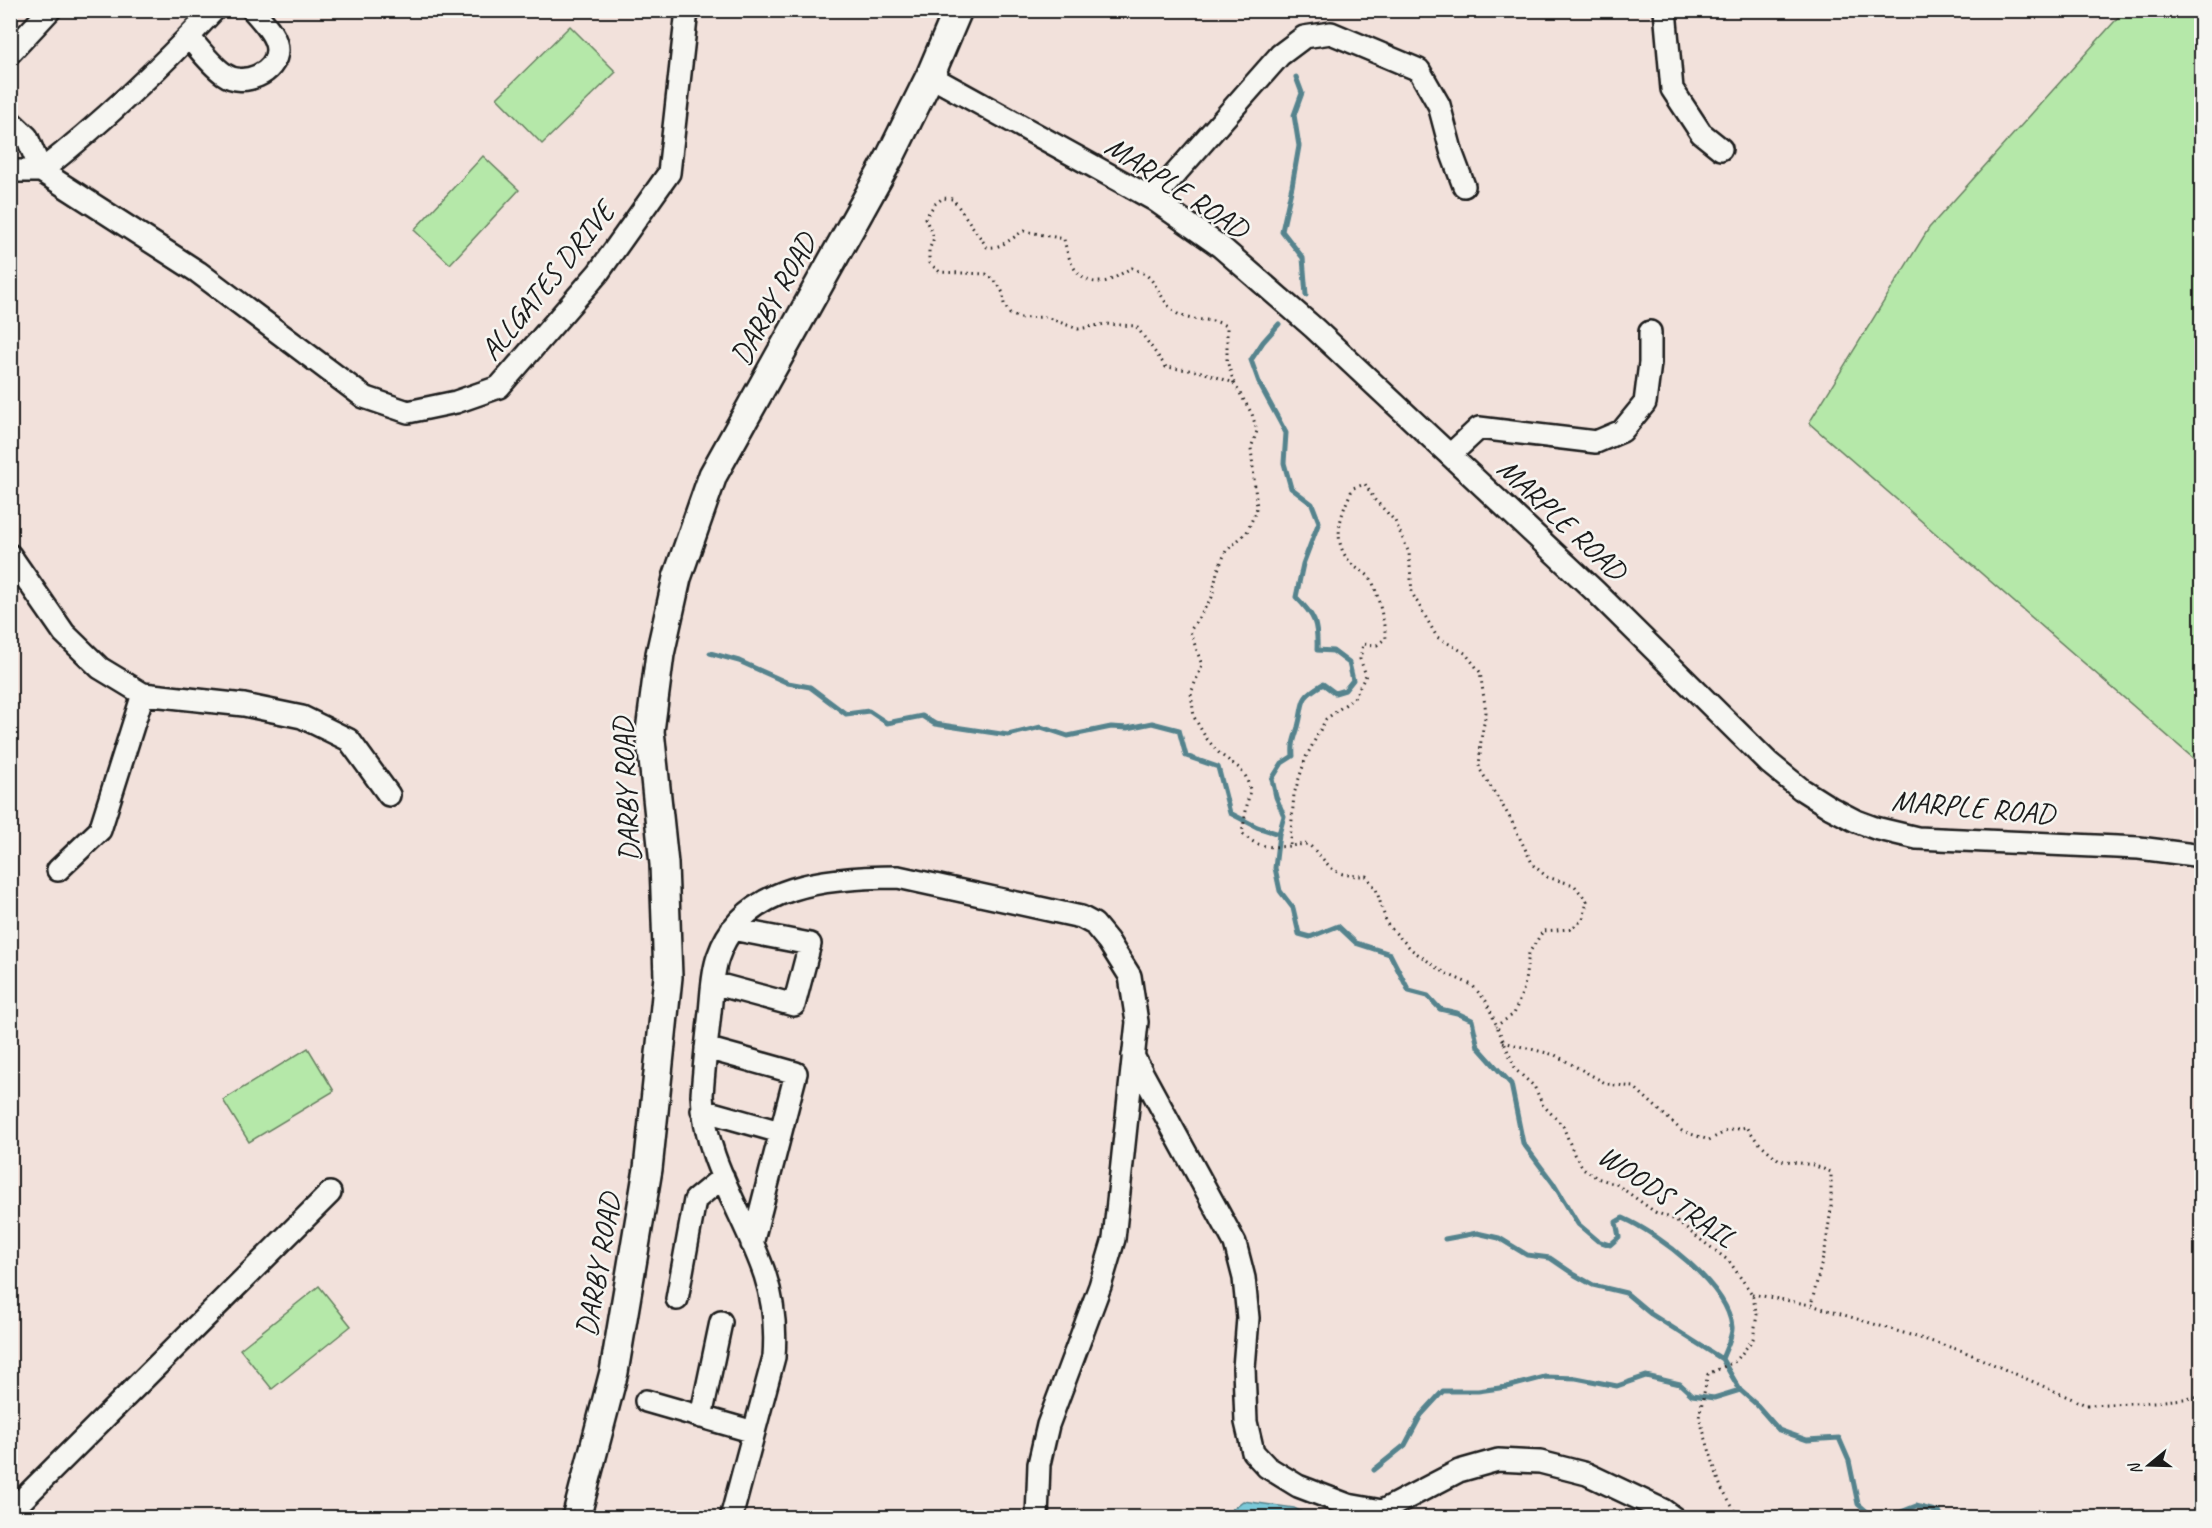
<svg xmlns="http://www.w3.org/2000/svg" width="2212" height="1528" font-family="Caveat,sans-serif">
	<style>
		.green { fill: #b5e8a9; stroke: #688262; stroke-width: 1.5 }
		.water { fill: #7ac8d8; stroke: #54838d; stroke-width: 1.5 }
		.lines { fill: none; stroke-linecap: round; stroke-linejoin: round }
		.stream { stroke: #54838d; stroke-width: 5 }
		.minor-casing { stroke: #1c1c1c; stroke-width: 26 }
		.major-casing { stroke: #1c1c1c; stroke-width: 32 }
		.path { stroke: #1c1c1c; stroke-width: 3; stroke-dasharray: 1.5 4.5; stroke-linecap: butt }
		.minor { stroke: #f6f6f2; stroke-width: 21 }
		.major { stroke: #f6f6f2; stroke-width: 27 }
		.labels { text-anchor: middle; stroke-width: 5; stroke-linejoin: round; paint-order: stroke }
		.street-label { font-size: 30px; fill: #1c1c1c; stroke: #f6f6f2 }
	</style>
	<rect width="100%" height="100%" fill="#f2e1db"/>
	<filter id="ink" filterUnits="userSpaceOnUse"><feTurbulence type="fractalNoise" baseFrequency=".0167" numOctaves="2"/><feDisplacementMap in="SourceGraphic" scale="12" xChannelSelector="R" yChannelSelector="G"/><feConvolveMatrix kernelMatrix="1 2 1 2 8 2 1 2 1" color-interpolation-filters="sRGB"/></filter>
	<g filter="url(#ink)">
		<path class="green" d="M2124,11h77v754l-392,-342 120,-195z
			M570,26l46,46 -74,72 -45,-46z
			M483,156l36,34 -69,74 -36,-34z
			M308,1048l26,43 -85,51 -26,-42z
			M319,1286l32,40 -79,63 -32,-40z"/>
		<path class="water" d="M1243,1501l51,7 18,9h-90z"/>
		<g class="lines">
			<path class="stream" d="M1296,77l6,16 -8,22 5,31 -7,40 -10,45 21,27 3,37
				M710,653l29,8 49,22 22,4 36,27 23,-3 18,12 35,-7 13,8 73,11 33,-8 27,9 43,-9 17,1 24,-5 27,7 7,26 32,11 12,46 27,14 22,7 -4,34 5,23 13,17 6,26 11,3 28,-11 18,17 34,11 19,37 19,5 12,13 17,4 15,7 6,27 33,37 12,59 30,40 25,41 20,17 12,4 9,-8 -3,-15 7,-4c35,15 105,68 109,109 1,9 -7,23 -10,32l18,31 17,15 22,25 28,10 32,-2 10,23 9,43 16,14
				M1279,834l5,-18 -8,-19 -4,-18 10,-16 11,-7c-1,-13 1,-16 5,-29 7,-25 -1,-28 25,-43l12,9 10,-3 8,-10 -4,-17 -16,-12 -16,-1c1,-27 -2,-34 -21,-53l7,-33 16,-42 -7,-18 -21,-16 -7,-25 2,-30 -26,-48 -9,-25 12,-18 16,-18
				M1445,1239l32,-6 22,5 28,17 23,3 25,17 18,10 33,8 25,21 71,45
				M1374,1470l31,-25 16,-30 22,-24h35l29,-4 38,-10 31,1 41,8 29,-10 34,8 12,11 22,3 26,-8
				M1886,1518l30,-12 23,6 3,6"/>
			<defs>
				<path id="minor" d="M1665,10l7,79 29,44 20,16
					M189,37c10,12 22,28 35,37 19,14 53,-1 53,-24 0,-15 -15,-29 -24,-40
					M10,53l40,-43
					M930,76l223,123 68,48 93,81 282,264 173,171 32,26 30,19 25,13 19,7 42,10 222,10 63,8
					M10,121l17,16 14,34
					M10,171h31l157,101 166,125 44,15 48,-10 43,-15 99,-114 71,-100 18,-163
					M41,171c62,-49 119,-103 173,-161
					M1153,199l127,-144 24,-18 27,-4 88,37 20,35 13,49 12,32
					M1450,455l29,-27 117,14 26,-11 23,-28 5,-40v-31
					M10,555l54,78 36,35 43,26 101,11 58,12 47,23 40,55
					M58,870l42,-40 43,-136
					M713,983l81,22 16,-61 -78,-15
					M706,1048l90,25 -44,171
					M1133,1056l102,187 9,35 4,40 -4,50 2,54 7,30 14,15 31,19 50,19 34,6 77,-40 39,-11 42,2 47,12 76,36 11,8
					M702,1110l78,22
					M677,1299l18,-99 28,-23
					M646,1401l108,31
					M701,1417l20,-95
					M11,1511l319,-318
					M731,1518l43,-161c2,-28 0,-55 -9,-82 -20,-60 -61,-115 -63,-180 2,-28 5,-56 8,-83 2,-18 2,-38 8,-55 25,-74 114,-80 180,-80l183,40 13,7 14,17 22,35 7,46 -23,217 -14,47 -52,139 -9,39 -2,54"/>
				<path id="major" d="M10,1510l9,8
					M576,1518l38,-146 34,-203 20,-192 -4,-113 -14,-133 10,-77 17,-76 36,-103 177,-318 40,-81 28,-66"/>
			</defs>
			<use href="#minor" class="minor-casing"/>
			<use href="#major" class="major-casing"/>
			<path class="path" d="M1234,383l-7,-22v-34c-16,-11 -28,-4 -45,-11 -19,-7 -22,-31 -37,-42 -4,-2 -9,-4 -13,-6 -10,4 -20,14 -31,14 -25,2 -33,-23 -37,-43l-40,-8c-13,7 -22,18 -37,16l-34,-48 -10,-1 -8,6 -10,14 9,20 -5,12v13l11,9 46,2 12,10 5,9 1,11 6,10 10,4 26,-1 32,12 27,-5 31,2 30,41 36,5 32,11 18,31 5,17 -6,17 6,60 -10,24 -21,19 -9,21 -5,25 -22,34 12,34 -11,28 3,24 12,21 14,16 19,14 7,9 4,12 -8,44c19,20 41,13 66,11 26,23 19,32 58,32l10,13 11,35 25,26 33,23 27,12 14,16 30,69 18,16 9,19 20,21 11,28 9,14 14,10 19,6 39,28 18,7 56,42 23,33 5,21 -4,24 -17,22 -28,13 -9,43 22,71 12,20 9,10
				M1290,845l4,-51 12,-37 20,-38 28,-21 12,-23 -6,-16 3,-15 14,1 9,-7c-2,-15 -8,-46 -15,-59 -4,-6 -13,-9 -18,-14 -24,-22 -12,-52 0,-77l12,-4 10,16 20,21 14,32 3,40 25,44 28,16 15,19 6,40 -5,28 -2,28 30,48 24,49 14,12 27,8 13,16 -4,19 -13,9 -27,2 -14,22 -5,35 -10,26 -18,12
				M1503,1042l52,13 52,29 27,3 48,44 27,9 18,-9 20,-4 10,14 22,19 34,5 18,7v37l-6,41 -14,55
				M1752,1294l59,11 152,46 123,54 69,-3 47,-5"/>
			<use href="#minor" class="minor"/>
			<use href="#major" class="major"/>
		</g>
	</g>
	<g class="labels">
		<g class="street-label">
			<text transform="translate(1177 187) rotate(33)" y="10">MARPLE ROAD</text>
			<text transform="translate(547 281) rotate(-51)" y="10">ALLGATES DRIVE</text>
			<text transform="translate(773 299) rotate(-61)" y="10">DARBY ROAD</text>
			<text transform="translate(1562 519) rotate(43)" y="10">MARPLE ROAD</text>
			<text transform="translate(626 790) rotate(-93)" y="10">DARBY ROAD</text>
			<text transform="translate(1973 807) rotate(5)" y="10">MARPLE ROAD</text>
			<text transform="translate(1667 1196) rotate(34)" y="10">WOODS TRAIL</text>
			<text transform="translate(598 1265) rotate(-80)" y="10">DARBY ROAD</text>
		</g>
	</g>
	<rect width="2212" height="1528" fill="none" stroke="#f6f6f2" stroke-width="36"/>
	<rect x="18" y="18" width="2176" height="1492" fill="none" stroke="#1c1c1c" stroke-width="2" filter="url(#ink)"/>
	<g transform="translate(2149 1465) rotate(251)" stroke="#f6f6f2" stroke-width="4.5" paint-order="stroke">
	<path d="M0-4.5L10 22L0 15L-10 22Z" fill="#1c1c1c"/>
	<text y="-9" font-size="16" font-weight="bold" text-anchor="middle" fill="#1c1c1c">N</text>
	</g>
</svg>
